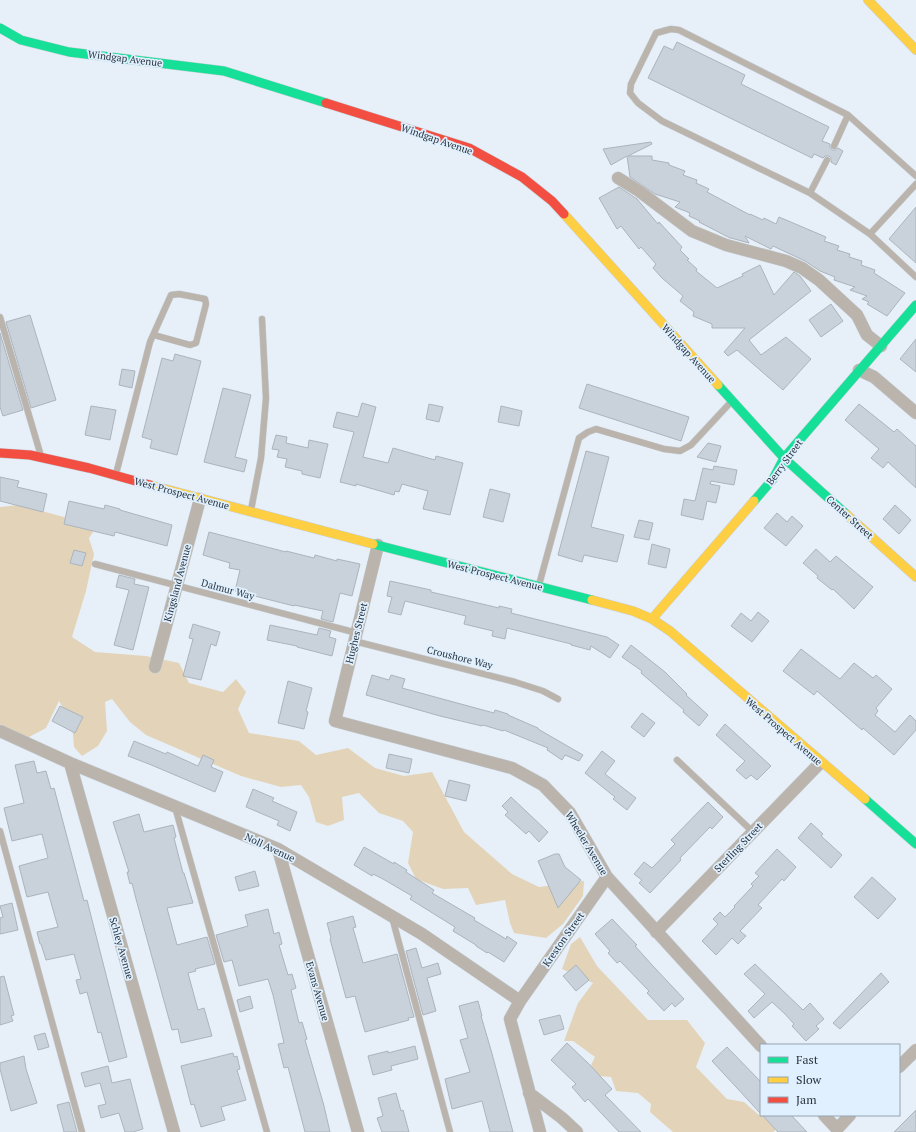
<svg xmlns="http://www.w3.org/2000/svg" width="916" height="1132" font-family="'PT Serif',serif">
	<style>
		.green { fill: #e3d4b9 }
		.building { fill: #c9d2da; stroke: #abb4bc }
		.lines { fill: none; stroke-linecap: round; stroke-linejoin: round }
		.lane-casing { stroke: #c6ced5; stroke-width: 7 }
		.street-casing { stroke: #c6ced5; stroke-width: 13 }
		.fast-casing { stroke: #c6ced5; stroke-width: 10 }
		.slow-casing { stroke: #c6ced5; stroke-width: 10 }
		.jam-casing { stroke: #c6ced5; stroke-width: 10 }
		.lane { stroke: #bab4ac; stroke-width: 6 }
		.street { stroke: #bab4ac; stroke-width: 12 }
		.fast { stroke: #16e098; stroke-width: 9 }
		.slow { stroke: #ffcf43; stroke-width: 9 }
		.jam { stroke: #f24e42; stroke-width: 9 }
		.labels { text-anchor: middle; stroke-width: 3.5; stroke-linejoin: round; paint-order: stroke }
		.street-label { font-size: 10px; fill: #28333c; stroke: #e0f0ff }
	</style>
	<rect width="100%" height="100%" fill="#e7f0f8"/>
	<path class="green" d="M19,505l71,19 3,8 -4,6 5,16 -8,37 -14,46 23,15 51,4 33,7 10,20 34,9 13,-13 10,13 -8,17 11,24 50,8 17,14 32,-7 27,20 29,8 28,-4 32,60 48,42 27,13 45,-6 -1,15 -20,28 -17,14 -32,-5 -4,-10 -5,-23 -29,5 -8,-17 -25,1 -27,-10 -8,-16 5,-31 -10,-11 -24,-8 -20,-20 -17,4 2,23 -16,6 -12,-4 -7,-25 -8,-12 -20,2 -40,-11 -95,-41 -16,-13 -18,-23 -7,3 2,29 -9,15 -16,10 -8,-9 -2,-24 -13,-22 -13,27 -19,10 -27,-14v-217z
		M580,937l17,29 51,54h39l18,23 -9,24 31,32 17,3 16,14 23,-1 -9,17h-101l-23,-20 1,-8 -13,-11 -22,-2 -5,-14 -12,-1 -8,-11 4,-8 -22,-16h-9l14,-38 15,-20 -31,-14 9,-25z"/>
	<path class="building" d="M677,42l68,33 -4,9 88,43 -7,14 8,3v3l2,3h3l3,-2 5,3 -7,14 -5,-3v-4l-2,-2h-4l-2,2 -9,-4 -2,4 -164,-80 16,-32 9,4z
		M651,142l1,2 -24,12h24v4l17,3v2l16,6 -2,4 14,5 -1,3 13,6 -2,3 43,23v-1l13,6 1,-2 12,6 3,-7 47,20 -2,4 15,5 -2,4 13,4 -1,3 13,4 -1,4 14,5 -1,3 31,20 -18,23 -20,-12 2,-2 -7,-3 5,-3 -17,-6 5,-3 -21,-7 1,-3 -15,-6 -15,-10 -32,-15 -2,3 -26,-13 4,7 -18,-5h-1l-31,-16 1,-1 -11,-5 1,-3 -15,-6 5,-5 -25,-8 -25,-17 -3,-21 -16,9 -8,-16z
		M619,187l18,12 21,25 1,-2 23,25 -2,3 9,9 -2,1 10,9 -1,2 21,17 26,-12 -1,-2 18,-9 14,30 20,-23 6,4 11,15 -62,49 12,15 25,-18 25,22 -28,31 -46,-40 -9,6 -4,-4 21,-24h-33v-4l-19,-8 1,-4 -14,-11 3,-5 -21,-18 -9,-10 3,-4 -15,-17 -2,2 -18,-23 -4,3 -18,-31z
		M916,207v56l-27,-24z
		M831,304l12,17 -22,16 -12,-17z
		M30,315l26,85 -25,8 -25,-86z
		M0,333l23,77 -20,6 -3,-9z
		M916,339v33l-16,-13z
		M175,354l26,7 -24,94 -27,-7 2,-8 -10,-3 20,-79 11,3z
		M122,369l13,2 -3,17 -13,-3z
		M587,384l102,33 -8,24 -102,-33z
		M223,388l28,7 -16,62 12,3 -3,12 -40,-10z
		M362,403l14,4 -13,50 25,6 5,-15 42,12 1,-4 27,7 -13,52 -27,-6 5,-18 -26,-7 -3,8 -4,-1 -1,4 -38,-11v2l-16,-4 14,-50 -21,-5 4,-15 21,5z
		M429,404l14,3 -4,15 -13,-3z
		M859,404l35,28 3,-3 19,17v42l-28,-26 -5,6 -12,-10 8,-9 -34,-29z
		M91,406l25,4 -6,30 -25,-5z
		M501,406l21,5 -3,15 -21,-4z
		M276,435l11,2 -1,6 22,5 1,-8 19,4 -8,34 -18,-4v-3l-17,-4 2,-8 -10,-2 2,-7 -7,-1z
		M708,443l13,3 -5,16 -19,-5z
		M586,451l23,6 -18,70 33,8 -7,27 -33,-7 -2,7 -24,-7z
		M714,466l23,4 -3,15 -23,-4 -1,3 10,2 -4,17 -9,-2 -4,19 -22,-5 3,-16 11,2 8,-33 10,2z
		M0,477l19,4 -2,6 30,7 -4,18 -43,-11z
		M490,489l20,5 -7,28 -20,-5z
		M69,501l35,8 1,-4 15,4v1l52,15 -5,21 -52,-14 -1,4 -50,-12z
		M895,505l16,15 -12,14 -16,-15z
		M777,513l10,9 5,-6 11,10 -17,20 -22,-18z
		M639,520l14,3 -4,17 -15,-3z
		M209,532l77,20v-1l28,7 1,-3 22,6v-2l23,5 -8,32 -12,-3 -7,29 -12,-3 2,-8 -29,-6v1l-59,-15 5,-21 -11,-2 1,-5 -27,-8z
		M652,544l18,5 -4,19 -18,-4z
		M816,549l14,13 6,-6 37,31 -19,22 -21,-20 -1,1 -15,-12 1,-2 -15,-13z
		M74,550l12,3 -4,13 -12,-3z
		M119,575l16,4 -1,5 15,3 -16,63 -19,-5 15,-55 -13,-3z
		M390,581l41,9v2l26,6 42,10v-2l13,3 -1,4 96,24 12,8 -9,13 -19,-12 -1,4 -19,-5v-1l-64,-16 -2,11 -13,-3 1,-5 -29,-7 2,-8 -61,-15 -4,14 -13,-3 4,-15 -5,-1z
		M758,612l11,9 -17,21 -21,-16 10,-13 10,8z
		M193,624l27,8 -4,14 -5,-2 -10,36 -18,-4 10,-37 -4,-1z
		M270,625l47,10 2,-7 12,3 -2,6 7,2 -4,17 -35,-9v-1l-30,-6z
		M631,645l34,27 22,22 -1,1 22,20 -9,11 -16,-14 1,-2 -43,-37 1,-2 -20,-14z
		M801,649l39,30 14,-16 19,15 3,-3 16,14 -16,19 2,3 -3,4 20,17 15,-17 6,6v9l-22,25 -31,-27 -1,2 -45,-39 -3,4 -31,-24z
		M372,675l17,5 2,-5 14,4 -3,9 92,25 1,-3 13,4v1l30,13v1l45,26 -4,6 -14,-6 -3,5 -15,-10 1,-2 -44,-18 -1,1 -20,-6 -1,1 -42,-10 -74,-21z
		M288,681l24,7 -6,23 2,1 -4,17 -26,-6z
		M60,706l23,11 -8,16 -23,-12z
		M642,713l13,10 -11,14 -13,-10z
		M725,724l46,42 -14,14 -6,-5 -5,4 -10,-9 9,-9 -29,-26z
		M134,741l32,13 1,-2 31,14 5,-11 11,5 -3,7 12,5 -8,20 -66,-28 -21,-8z
		M602,751l13,10 -10,13 31,24 -9,12 -14,-11 2,-2 -30,-24z
		M389,754l23,5 -3,14 -23,-5z
		M34,761l3,12 9,-2 5,18 3,-1 30,113 3,-1 3,12 37,145 -18,5 -8,-30 -3,1 -11,-41 -7,2 -4,-14 5,-1 -7,-25 -28,6 -5,-16h-1l-3,-12 21,-5 -10,-35 -21,5 -8,-31 29,-8 -6,-24 -30,7 -8,-33 20,-5 -9,-38z
		M449,780l21,5 -4,16 -21,-5z
		M253,789l21,9 -2,3 25,11 -7,19 -13,-6 2,-4 -33,-14z
		M511,797l37,35 -9,10 -10,-11 -3,3 -21,-19 3,-3 -6,-6z
		M708,802l15,15 -11,12 -2,-2 -30,31 1,2 -31,33 -11,-10 3,-3 -8,-6 10,-12 8,6 23,-24 -4,-4z
		M139,814l5,18 29,-7 3,12 -2,1 9,35h1l9,30 -26,5 10,37 30,-8 8,27 -20,5 1,2 -8,2 10,37 6,-2 8,28 -31,7 -3,-14 -6,1 -36,-131 -4,-16 -2,1 -3,-12h2l-16,-50z
		M811,823l12,11 -2,2 21,19 -11,13 -33,-30z
		M364,847l30,17v-2l13,8 -1,2 28,18 -2,3 43,25 -1,2 32,19 1,-3 10,7 -13,19 -16,-10 -1,1 -11,-7v-1l-23,-14 2,-4 -45,-28 2,-3 -29,-17 -10,-5 -1,2 -18,-11z
		M777,849l19,18 -12,14 -2,-2 -24,26 4,3 -22,23 6,5 -8,8 -6,-6 -16,17 -14,-14 16,-17 -5,-5 7,-7 5,5 10,-10 -1,-1 19,-20 -2,-2 8,-8 -4,-3z
		M555,854h4l6,13 16,13 -23,28 -20,-47z
		M255,871l4,15 -20,5 -4,-14z
		M872,877l24,22 -18,20 -24,-22z
		M12,903l6,27 -18,4v-16l3,-1 -3,-11z
		M268,909l6,25 5,-2 3,12 -3,1 9,30 4,-1 4,14 -5,2 8,33 3,-1 5,17 -2,1 19,66 6,26h-25l-17,-65 -4,1 -6,-24 6,-1 -11,-48 -5,-16 -29,7 -7,-26 -8,2 -8,-27 32,-9 -3,-11z
		M353,916l3,11 -3,1 10,35 34,-9 17,63 -6,1 1,2 -44,12 -10,-36 -9,2 -16,-59 1,-1 -4,-15z
		M612,919l25,26 -2,1 18,20 31,33 -9,8 -3,-4 -8,8 -17,-18 2,-2 -29,-30 -3,2 -9,-10 2,-2 -15,-17z
		M416,948l6,20 16,-5 3,11 -14,4 9,33 -13,4 -17,-64z
		M755,964l48,46 7,-7 14,16 -8,7 3,3 -13,12 -14,-15 2,-2 -9,-10 -13,-12 -18,16 -6,-7 17,-17 -21,-20z
		M576,965l13,15 -13,11 -13,-15z
		M881,973l8,9 -49,47 -7,-6z
		M4,976l10,39 -3,1 2,5 -13,4v-48z
		M250,996l3,12 -13,4 -3,-12z
		M478,1001l4,15h-1l10,34 22,82h-23l-8,-31 -30,8 -7,-30 25,-7 -10,-32 8,-2 -9,-32z
		M560,1015l4,14 -20,6 -5,-15z
		M45,1033l4,14 -11,3 -4,-14z
		M567,1043l23,22 22,24 -7,6 36,37h-22l-31,-33 -3,3 -13,-15 4,-3 -25,-24z
		M415,1046l3,13 -27,7 1,4 -19,5 -5,-19 20,-5v2z
		M727,1047l34,35v32l-49,-53z
		M233,1053l1,4 3,-1 3,13 -3,1 9,30 -25,7 4,13 -24,7 -7,-23 -3,1 -10,-39z
		M24,1056l2,13 11,34 -26,8 -11,-42v-6z
		M108,1066l4,17 18,-4 13,50 -10,3h-8l-6,-19 -18,5 -3,-12 8,-2 -6,-21 -15,4 -4,-14z
		M396,1093l5,18 2,-1 6,22h-27l-5,-14 6,-2 -5,-18z
		M69,1102l8,30h-13l-7,-27z
		M916,1110v22h-22z
		M762,1115h29l16,17h-29z"/>
	<g class="lines">
		<defs>
			<path id="lane" d="M834,146l14,-31
				M916,176l-68,-61 -169,-85 -8,-1 -15,4 -25,51 -1,9 8,10 24,18 148,72 60,41 46,43
				M810,193l17,-33
				M870,234l46,-50
				M0,317l41,139
				M116,474l34,-132 21,-47 8,-1 26,5 1,5 -10,39 -6,2 -36,-10
				M251,510l10,-52 5,-60 -4,-79
				M95,564l262,69
				M539,585l40,-147 9,-6 8,-3 68,20 16,2 11,-6 39,-42
				M354,641l161,41 28,9 15,8
				M677,760l76,72
				M175,807l92,325
				M0,831l82,301
				M392,917l58,215"/>
			<path id="street" d="M618,178l21,13 53,40 34,14 60,16 16,7 17,12 38,35 10,20 14,11
				M859,370l15,7 42,36
				M378,545l-43,176 177,47 31,17 27,28 37,64 154,169
				M155,667l45,-168
				M0,731l70,32 208,86 144,85 98,67
				M70,763l104,369
				M278,849l80,283
				M656,932l164,-169
				M899,1067l17,-17
				M529,1093l33,25 15,14
				M824,1115l13,14 13,-14
				M540,1132l-30,-113 10,-18 87,-124"/>
			<path id="fast" d="M0,28l21,12 48,12 155,19 102,32
				M718,385l66,73 62,56
				M754,501l19,-22 11,-21 132,-153
				M373,544l219,56
				M865,799l51,45"/>
			<path id="slow" d="M868,0l48,50
				M564,214l154,171
				M150,485l223,59
				M846,514l70,63
				M592,600l41,11 19,8 18,12 195,168
				M652,619l102,-118"/>
			<path id="jam" d="M326,103l143,45 53,29 30,24 12,13
				M0,453l30,2 59,13 61,17"/>
		</defs>
		<use href="#lane" class="lane-casing"/>
		<use href="#street" class="street-casing"/>
		<use href="#fast" class="fast-casing"/>
		<use href="#slow" class="slow-casing"/>
		<use href="#jam" class="jam-casing"/>
		<use href="#lane" class="lane"/>
		<use href="#street" class="street"/>
		<use href="#fast" class="fast"/>
		<use href="#slow" class="slow"/>
		<use href="#jam" class="jam"/>
	</g>
	<g class="labels">
		<g class="street-label">
			<text transform="translate(125 58) rotate(7)" y="4">Windgap Avenue</text>
			<text transform="translate(437 139) rotate(19)" y="4">Windgap Avenue</text>
			<text transform="translate(689 353) rotate(48)" y="4">Windgap Avenue</text>
			<text transform="translate(784 462) rotate(-54)" y="4">Berry Street</text>
			<text transform="translate(182 493) rotate(15)" y="4">West Prospect Avenue</text>
			<text transform="translate(850 517) rotate(42)" y="4">Center Street</text>
			<text transform="translate(495 575) rotate(14)" y="4">West Prospect Avenue</text>
			<text transform="translate(177 583) rotate(-75)" y="4">Kingsland Avenue</text>
			<text transform="translate(228 589) rotate(15)" y="4">Dalmur Way</text>
			<text transform="translate(356 633) rotate(-76)" y="4">Hughes Street</text>
			<text transform="translate(460 657) rotate(14)" y="4">Croushore Way</text>
			<text transform="translate(784 731) rotate(41)" y="4">West Prospect Avenue</text>
			<text transform="translate(587 843) rotate(59)" y="4">Wheeler Avenue</text>
			<text transform="translate(270 847) rotate(25)" y="4">Noll Avenue</text>
			<text transform="translate(738 847) rotate(-46)" y="4">Sterling Street</text>
			<text transform="translate(563 939) rotate(-55)" y="4">Kreston Street</text>
			<text transform="translate(122 948) rotate(74)" y="4">Schley Avenue</text>
			<text transform="translate(318 991) rotate(74)" y="4">Evans Avenue</text>
		</g>
	</g>
	<rect x="760" y="1044" width="140" height="72" fill="#e0f0ff" stroke="#96a4b1"/>
	<rect x="768" y="1057" width="20" height="6" fill="#16e098" stroke="#96a4b1"/>
	<text x="796" y="1064" font-size="12" fill="#28333c">Fast</text>
	<rect x="768" y="1077" width="20" height="6" fill="#ffcf43" stroke="#96a4b1"/>
	<text x="796" y="1084" font-size="12" fill="#28333c">Slow</text>
	<rect x="768" y="1097" width="20" height="6" fill="#f24e42" stroke="#96a4b1"/>
	<text x="796" y="1104" font-size="12" fill="#28333c">Jam</text>
</svg>
